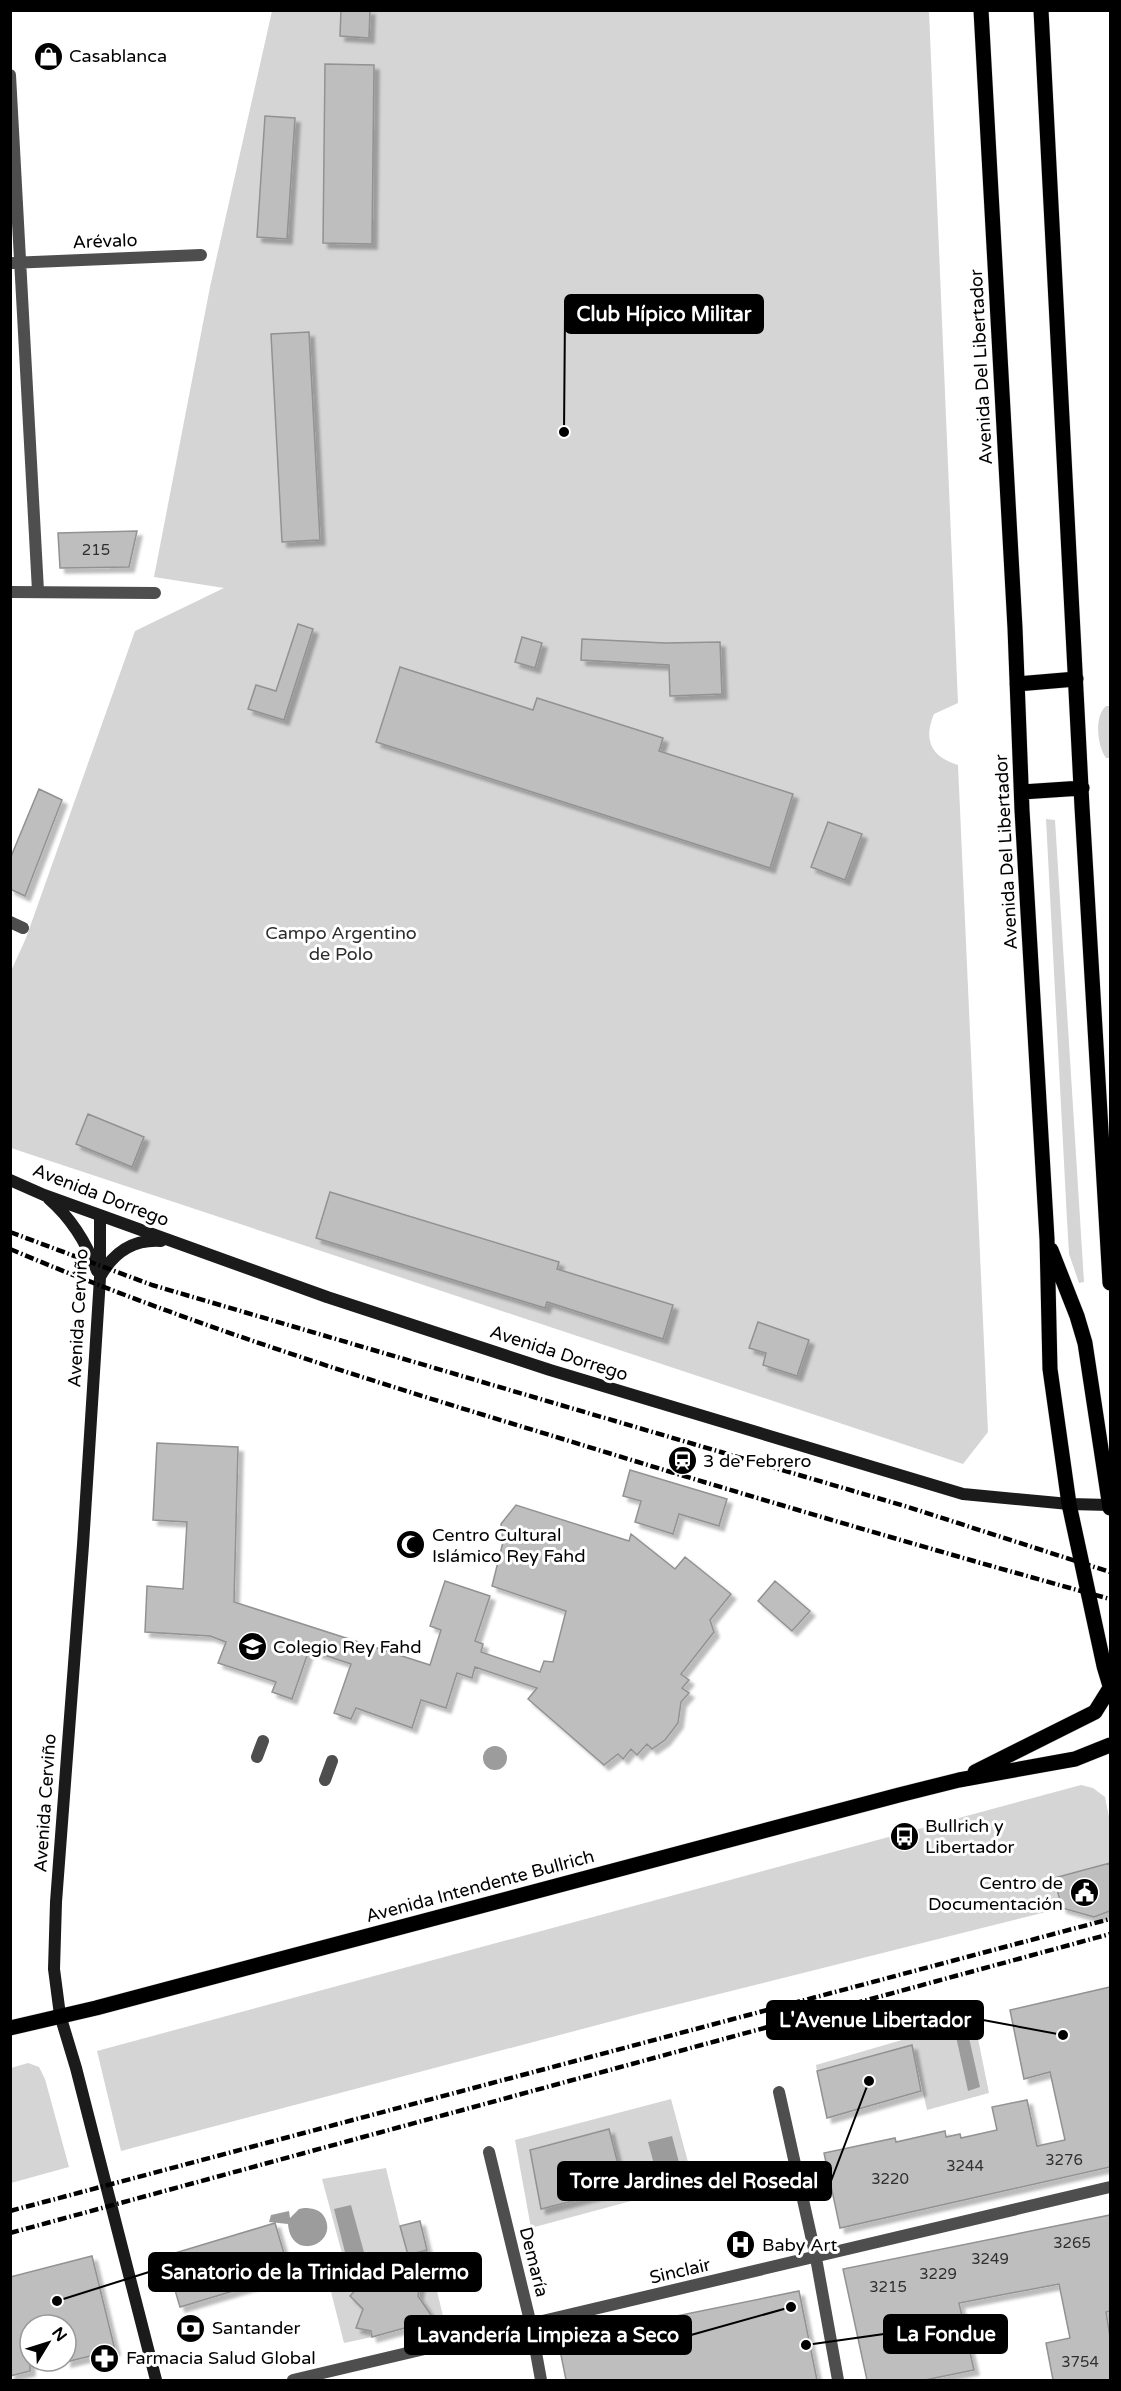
<svg xmlns="http://www.w3.org/2000/svg" width="1121" height="2391" font-family="'Varela Round',sans-serif">
	<style>
		.green { fill: #d5d5d5; fill-rule: evenodd }
		.water { fill: #9c9c9c }
		.building { fill: #bebebe; stroke: #929292; stroke-width: 1.5; filter: url(#shadow) }
		.lines { fill: none; stroke-linecap: round; stroke-linejoin: round }
		.primary-casing { stroke: #dbdbdb; stroke-width: 16 }
		.street { stroke: #4e4e4e; stroke-width: 12 }
		.secondary { stroke: #1b1b1b; stroke-width: 12 }
		.primary { stroke: #000; stroke-width: 15 }
		.rail { stroke: #000; stroke-width: 4.5; stroke-dasharray: 9 3 1.5 3; stroke-linecap: butt }
		.labels { text-anchor: middle; stroke-width: 6; stroke-linejoin: round; paint-order: stroke }
		.number-label { font-size: 15px; fill: #303030 }
		.poi-label { font-size: 18px; fill: #000; stroke: #fff; text-anchor: start }
		.street-label { font-size: 18px; fill: #000; stroke: #fff }
		.park-label { font-size: 18px; fill: #2c2c2c; stroke: #fff }
		.leader { fill: none; stroke: #000; stroke-width: 2 }
		.callout-dot { fill: #000; stroke: #fff; stroke-width: 2 }
		.callout { fill: #000; stroke: #000; stroke-width: 2 }
		.callout-label { font-size: 20px; text-anchor: middle; font-weight: bold; fill: #fff }
	</style>
	<defs>
		<filter id="shadow"><feDropShadow dx="5" dy="5" stdDeviation="1.5" flood-color="#0004"/></filter>
	</defs>
	<rect width="100%" height="100%" fill="#fff"/>
	<path class="green" d="M272,11h657l29,692 -24,11c-11,26 -3,43 24,51l30,667 -25,32 -952,-316v-177l15,-33 109,-307 89,-43 -70,-11 56,-290z
		M1106,706h4v52h-4c-9,-12 -12,-42 0,-52z
		M1046,819l9,1 29,462 -5,1 -10,-29 -2,-34z
		M1081,1785l12,3 12,9 5,25v41l-55,15 7,30 -423,106 -518,137 -24,-100z
		M974,2019l15,74 -62,17 -15,-65 -95,26 -1,-6z
		M28,2063l11,4 6,12 24,88 -58,16v-115z
		M671,2099l23,85 -163,44 -16,-88zM609,2129l12,48 -80,31 -11,-58z
		M386,2168l21,86 20,-4 16,66 -21,6 9,-7c-15,-22 -12,-15 -10,-40l-20,-3 -41,7 1,8 -11,9 11,9 2,9 -7,14 14,2 2,7 -28,6 -16,-63 19,-8 -25,-93z"/>
	<path class="water" d="M483 1758a12 12 0 1 1 24 0a12 12 0 1 1-24 0Z
		M967,2029l13,58 -12,4 -13,-59z
		M672,2136l8,30 -24,6 -8,-30z
		M351,2205l14,51 -18,4 -13,-51z
		M304,2208c9,0 17,2 21,10 13,27 -34,44 -37,6l-19,-2 2,-7 18,-4 1,7 9,-9z"/>
	<path class="building" d="M341,10h29l-1,28 -29,-2z
		M325,64l49,1 -2,179 -49,-1z
		M265,116l30,2 -8,121 -30,-2z
		M309,332l11,208 -38,2 -11,-208z
		M137,531l-8,36 -69,1 -2,-35z
		M298,624l15,5 -29,91 -36,-11 8,-24 20,6z
		M522,637l20,6 -7,25 -20,-6z
		M582,639l83,4 55,-1 2,52 -52,2 -1,-31 -88,-5z
		M400,667l133,43 4,-12 126,40 -4,13 134,43 -23,74 -394,-126z
		M39,789l23,11 -37,96 -15,-7v-30z
		M828,822l34,12 -17,46 -34,-13z
		M88,1114l56,23 -12,30 -56,-23z
		M330,1192l229,70 -2,7 116,36 -10,34 -116,-37 -2,6 -229,-70z
		M758,1322l51,18 -12,36 -34,-11 3,-12 -17,-5z
		M157,1443l81,4 -4,155 196,63 11,-35 -11,-4 15,-45 45,15 -15,45 8,3 -2,8 59,20 4,-11 9,1 13,-51 -74,-25 11,-44 -2,-18 15,-19 113,36 2,-7 44,35 10,-12 46,37 -21,26 4,12 -33,42 8,6 -7,8 7,5 -8,9 -3,21 -13,17 -13,9 -5,-5 -10,11 -6,-6 -8,10 -5,-5 -14,11 -76,-66 9,-11 -62,-21 -3,11 -15,-5 -11,35 -25,-8 -9,28 -56,-20 -5,11 -17,-6 17,-49 -42,-14 -17,49 -20,-7 4,-10 -58,-19 8,-21 -16,-6 -65,-4 2,-46 36,3 4,-67 -34,-2z
		M630,1470l97,29 -8,27 -40,-12 -6,20 -38,-12 6,-21 -18,-5z
		M775,1581l35,30 -18,20 -34,-30z
		M1110,1863v48l-16,6 -32,-9 -8,-30z
		M1110,1987v180l-270,61 -16,-75 71,-15 1,4 49,-11 1,6 14,-3 1,4 36,-8 -5,-23 35,-7 10,46 28,-6 -15,-68 -26,7 -14,-69z
		M912,2045l9,46 -94,27 -10,-47z
		M609,2129l15,59 -83,21 -11,-59z
		M1110,2215v96l-4,1 4,25v43h-57l-7,-37 24,-5 -11,-54 -100,19 15,67 -49,10h-58l-24,-111z
		M420,2221l7,29 -19,5 -8,-29z
		M275,2223l15,51 -110,33 -15,-51z
		M92,2256l23,94 -49,12v-37h-36v46l-20,5v-99z
		M408,2272l13,3 -3,21 13,19 -12,9 -47,13 -1,-6 -15,-3 7,-19 -13,-13 11,-12 -1,-5z
		M799,2291l18,89h-251l-8,-40z"/>
	<g class="lines">
		<defs>
			<path id="primary" d="M981,10l34,618 7,182 25,429 3,130 19,135 35,162 6,20
				M1041,10l41,797 28,476
				M1017,684l59,-5
				M1022,792l60,-4
				M1051,1250l26,66 8,27 25,165
				M975,1772l120,-60 15,-24
				M10,2028l86,-20 803,-213 60,-15 116,-21 35,-14"/>
		</defs>
		<use href="#primary" class="primary-casing"/>
		<path class="street" d="M10,75l28,516
			M10,263l191,-8
			M10,592l145,1
			M10,922l13,6
			M257,1757l6,-16
			M325,1780l7,-19
			M779,2092l37,166 22,122
			M489,2152l42,173 10,55
			M293,2380l817,-193"/>
		<path class="secondary" d="M10,1180l34,15 283,102 223,73 413,124 106,10 41,1
			M49,1199c23,20 38,45 48,72
			M100,1216v62l-17,267 -27,357 -2,67 6,46 16,53 80,312
			M100,1277c13,-24 33,-38 61,-36"/>
		<use href="#primary" class="primary"/>
		<path class="rail" d="M10,1232l142,53 756,222 202,65
			M10,1249c177,75 361,132 543,187 185,57 371,112 557,163
			M10,2211l1100,-292
			M10,2233l1100,-299"/>
	</g>
	<defs>
		<symbol id="shop-disc" viewBox="-11 -11 22 22"><circle r="9.5" fill="#000" stroke="#fff"/><path d="M-5-2.5h2.3a2.7 3.5 0 0 1 5.4 0H5L5.5 6h-11ZM-1.5-2.5h3a1.5 2.3 0 0 0-3 0Z" fill="#fff"/></symbol>
		<symbol id="station-disc" viewBox="-11 -11 22 22"><circle r="9.5" fill="#000" stroke="#fff"/><path d="M-3-6H3Q5-6 5-4V2Q5 4 3 4L4.5 6H3L1.5 4h-3L-3 6H-4.5L-3 4Q-5 4-5 2V-4Q-5-6-3-6ZM-3.5-4v3h7v-3ZM-3.5 1v1.5H-2V1ZM2 1v1.5H3.5V1Z" fill="#fff"/></symbol>
		<symbol id="mosque-disc" viewBox="-11 -11 22 22"><circle r="9.5" fill="#000" stroke="#fff"/><path d="M3.5-4.9A6 6 0 1 0 3.5 4.9A5 5 0 1 1 3.5-4.9Z" fill="#fff"/></symbol>
		<symbol id="school-disc" viewBox="-11 -11 22 22"><circle r="9.5" fill="#000" stroke="#fff"/><path d="M0-5L7-2L0 1L-7-2ZM-4 1L0 2.5L4 1V4Q0 6-4 4Z" fill="#fff"/></symbol>
		<symbol id="bus-disc" viewBox="-11 -11 22 22"><circle r="9.5" fill="#000" stroke="#fff"/><path d="M-5-6H5V4H4V6H2V4H-2V6H-4V4H-5ZM-3.5-4V0h7V-4ZM-3.5 1.2v1.5H-2V1.2ZM2 1.2v1.5H3.5V1.2Z" fill="#fff"/></symbol>
		<symbol id="civic-disc" viewBox="-11 -11 22 22"><circle r="9.5" fill="#000" stroke="#fff"/><path d="M-.6-6.5H3V-4.5H.6V-3L4-1V1h2V6H-6V1h2V-1L-.6-3ZM-1.2 2.5V6h2.4V2.5Z" fill="#fff"/></symbol>
		<symbol id="hospital-disc" viewBox="-11 -11 22 22"><circle r="9.5" fill="#000" stroke="#fff"/><path d="M-5-5h3v3.5h4V-5h3V5h-3V1.5h-4V5h-3Z" fill="#fff"/></symbol>
		<symbol id="bank-disc" viewBox="-11 -11 22 22"><circle r="9.5" fill="#000" stroke="#fff"/><path d="M-6-4H6V4H-6ZM0-2.3a2.3 2.3 0 1 0 0 4.6a2.3 2.3 0 1 0 0-4.6Z" fill="#fff"/></symbol>
		<symbol id="pharmacy-disc" viewBox="-11 -11 22 22"><circle r="9.5" fill="#000" stroke="#fff"/><path d="M-2-6h4v4h4v4h-4v4h-4v-4h-4v-4h4Z" fill="#fff"/></symbol>
	</defs>
	<g fill-rule="evenodd">
		<use href="#shop-disc" x="32" y="40" width="33" height="33"/>
		<use href="#station-disc" x="666" y="1444" width="33" height="33"/>
		<use href="#mosque-disc" x="394" y="1528" width="33" height="33"/>
		<use href="#school-disc" x="236" y="1630" width="33" height="33"/>
		<use href="#bus-disc" x="888" y="1820" width="33" height="33"/>
		<use href="#civic-disc" x="1068" y="1876" width="33" height="33"/>
		<use href="#hospital-disc" x="724" y="2228" width="33" height="33"/>
		<use href="#bank-disc" x="174" y="2312" width="33" height="33"/>
		<use href="#pharmacy-disc" x="88" y="2342" width="33" height="33"/>
	</g>
	<g class="labels">
		<g class="number-label">
			<text x="96" y="555">215</text>
			<text x="1064" y="2165">3276</text>
			<text x="965" y="2171">3244</text>
			<text x="890" y="2184">3220</text>
			<text x="1072" y="2248">3265</text>
			<text x="990" y="2264">3249</text>
			<text x="938" y="2279">3229</text>
			<text x="888" y="2292">3215</text>
			<text x="1080" y="2367">3754</text>
		</g>
		<g class="poi-label">
			<text x="69" y="62">Casablanca</text>
			<text x="703" y="1467">3 de Febrero</text>
			<text x="432" y="1541">Centro Cultural<tspan x="432" dy="21">Islámico Rey Fahd</tspan></text>
			<text x="273" y="1653">Colegio Rey Fahd</text>
			<text x="925" y="1832">Bullrich y<tspan x="925" dy="21">Libertador</tspan></text>
			<text x="1063" y="1889" text-anchor="end">Centro de<tspan x="1063" dy="21">Documentación</tspan></text>
			<text x="762" y="2251">Baby Art</text>
			<text x="212" y="2334">Santander</text>
			<text x="126" y="2364">Farmacia Salud Global</text>
		</g>
		<g class="street-label">
			<text transform="translate(105 241) rotate(-2)" y="6">Arévalo</text>
			<text transform="translate(981 367) rotate(-93)" y="6">Avenida Del Libertador</text>
			<text transform="translate(1006 852) rotate(-93)" y="6">Avenida Del Libertador</text>
			<text transform="translate(101 1195) rotate(21)" y="6">Avenida Dorrego</text>
			<text transform="translate(78 1318) rotate(-87)" y="6">Avenida Cerviño</text>
			<text transform="translate(559 1353) rotate(18)" y="6">Avenida Dorrego</text>
			<text transform="translate(45 1803) rotate(-86)" y="6">Avenida Cerviño</text>
			<text transform="translate(480 1886) rotate(-15)" y="6">Avenida Intendente Bullrich</text>
			<text transform="translate(534 2262) rotate(76)" y="6">Demaría</text>
			<text transform="translate(680 2271) rotate(-13)" y="6">Sinclair</text>
		</g>
		<g class="park-label">
			<text x="341" y="939">Campo Argentino<tspan x="341" dy="21">de Polo</tspan></text>
		</g>
	</g>
	<path class="leader" d="M564 432L565 314M1063 2035L983 2020M869 2081L831 2181M57 2301L149 2272M806 2345L884 2334M791 2307L691 2335"/>
	<g class="callout-dot">
		<circle cx="564" cy="432" r="6"/>
		<circle cx="1063" cy="2035" r="6"/>
		<circle cx="869" cy="2081" r="6"/>
		<circle cx="57" cy="2301" r="6"/>
		<circle cx="806" cy="2345" r="6"/>
		<circle cx="791" cy="2307" r="6"/>
	</g>
	<g class="callout">
		<rect x="565" y="295" width="198" height="38" rx="6"/>
		<rect x="767" y="2001" width="216" height="38" rx="6"/>
		<rect x="558" y="2162" width="273" height="38" rx="6"/>
		<rect x="149" y="2253" width="332" height="38" rx="6"/>
		<rect x="884" y="2315" width="123" height="38" rx="6"/>
		<rect x="405" y="2316" width="286" height="38" rx="6"/>
	</g>
	<g class="callout-label">
		<text x="664" y="321">Club Hípico Militar</text>
		<text x="875" y="2027">L'Avenue Libertador</text>
		<text x="694" y="2188">Torre Jardines del Rosedal</text>
		<text x="315" y="2279">Sanatorio de la Trinidad Palermo</text>
		<text x="946" y="2341">La Fondue</text>
		<text x="548" y="2342">Lavandería Limpieza a Seco</text>
	</g>
	<rect width="1121" height="2391" fill="none" stroke="#000000" stroke-width="24"/>
	<g transform="translate(48 2343) rotate(52)"><circle r="28" fill="#ffffff" stroke="#999999" stroke-width="1.5"/>
	<path d="M0-4.5L10 22L0 15L-10 22Z" fill="#000000"/>
	<text y="-9" font-size="16" font-weight="bold" text-anchor="middle" fill="#000000">N</text>
	</g>
</svg>
